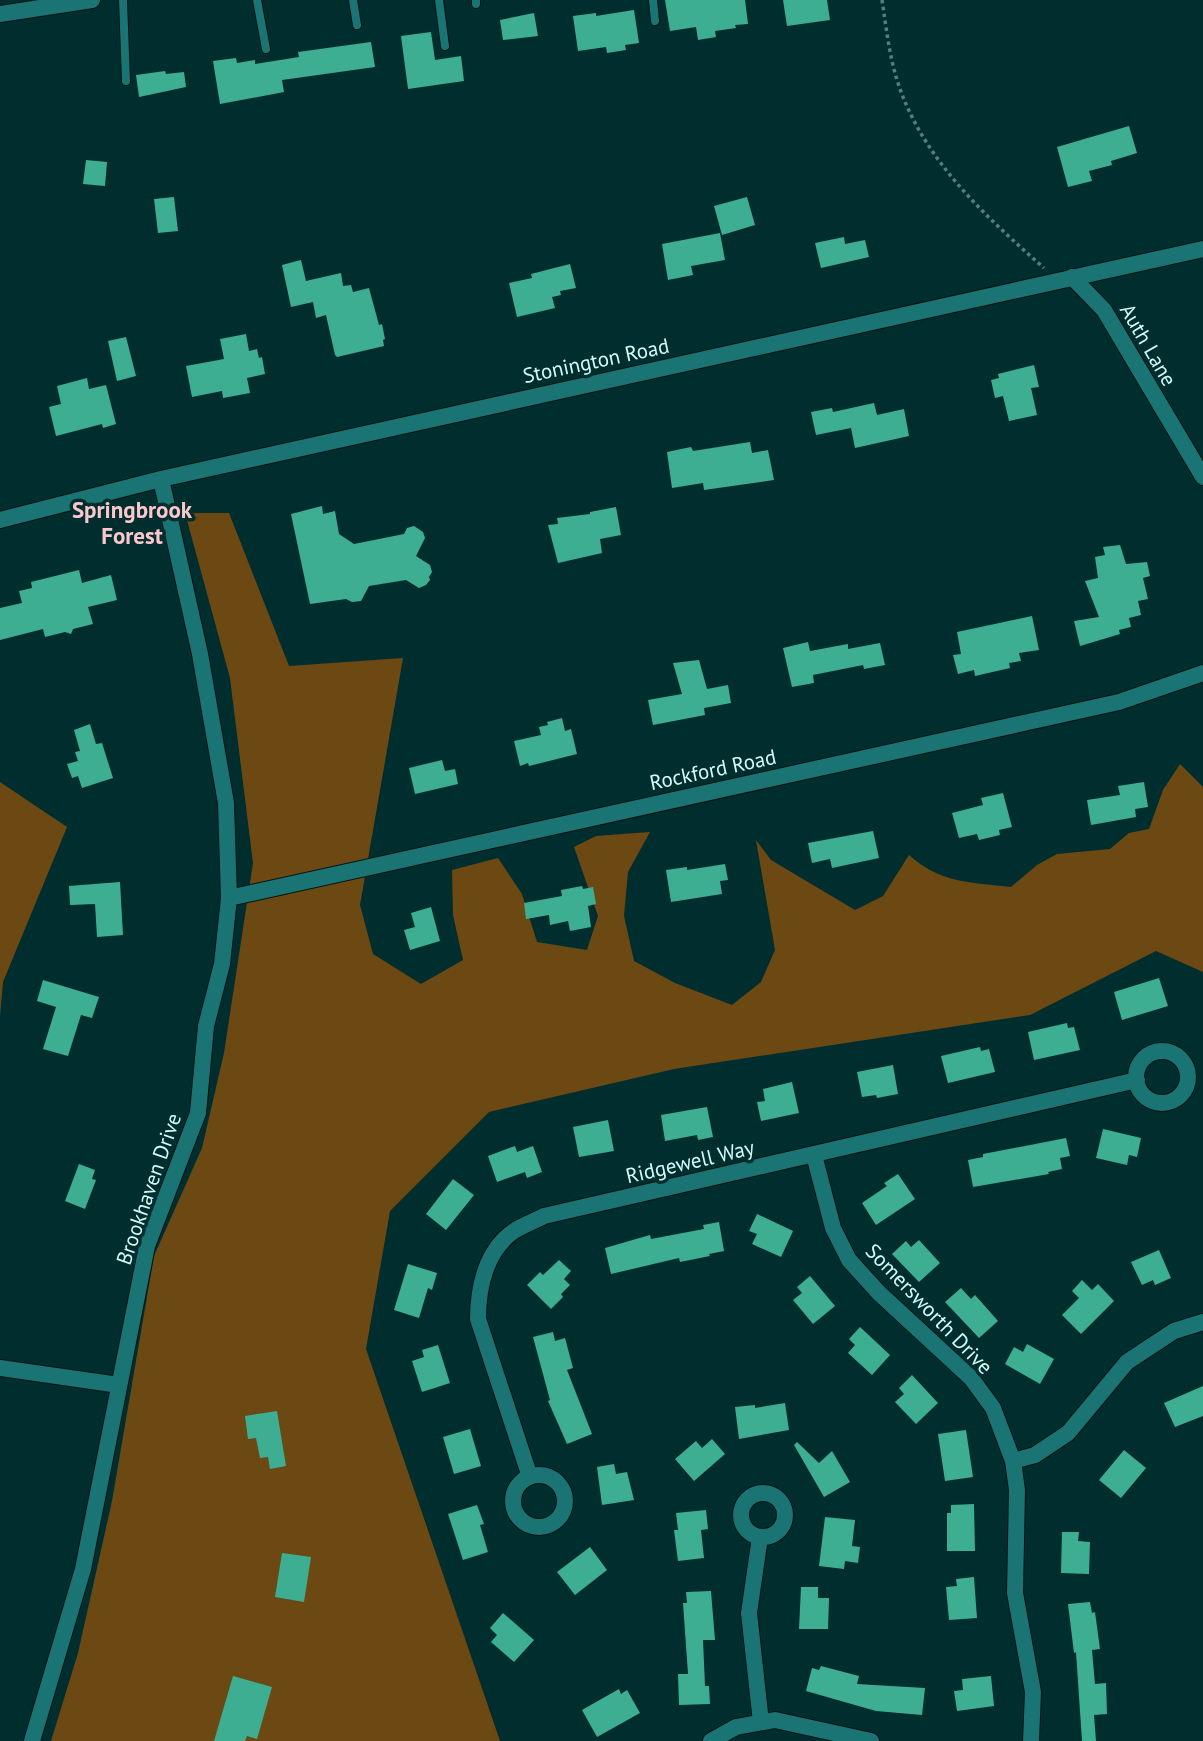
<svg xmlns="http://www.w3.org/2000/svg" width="1203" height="1741" font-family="'PT Sans',sans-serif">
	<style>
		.forest { fill: #6c4913 }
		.building { fill: #3eae92 }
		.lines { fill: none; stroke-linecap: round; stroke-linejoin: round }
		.service-casing { stroke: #001414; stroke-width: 10 }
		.minor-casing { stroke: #001414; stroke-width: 18 }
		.path { stroke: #537f7e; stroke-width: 3.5; stroke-dasharray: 3.5 3.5; stroke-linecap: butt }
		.service { stroke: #197473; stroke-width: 8 }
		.minor { stroke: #197473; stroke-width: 16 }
		.labels { text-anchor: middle; stroke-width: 7; stroke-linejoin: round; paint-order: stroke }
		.street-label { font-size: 21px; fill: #d3faf8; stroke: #002e2e }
		.neighbourhood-label { font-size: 23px; font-weight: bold; fill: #fcc7cc; stroke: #002e2e }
	</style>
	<rect width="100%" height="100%" fill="#002e2e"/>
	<path class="forest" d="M185,513h44l60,153 114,-8 -43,247 13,49 48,30 42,-24 -10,-45 -1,-45 46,-12 24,36 15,48 50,8 11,-34 -24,-69 22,-11 54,-4 -22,40 -4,44 10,45 41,22 57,22 29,-23 14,-32 -19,-110 15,20 84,50 28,-14 26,-41c32,29 62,27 102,32l26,-22 20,-11 53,-5 19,-16 20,-4 14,-39 17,-26 23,23v185l-47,-21 -126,64 -356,54 -185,43 -99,99 -24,138 134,392h-449l27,-88 34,-152 42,-245 48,-108 22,-95 29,-190 -23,-185z
		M0,782l67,45 -64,155 -3,34z"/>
	<path class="building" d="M665,0h80l3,24 -13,1 1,3 -21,3 1,6 -18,3 -2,-13 -26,4z
		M783,0h44l3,20 -43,6z
		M634,10l5,33 -14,2 1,5 -19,3 -1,-6 -28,4 -5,-35 23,-3v3z
		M534,13l4,23 -35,4 -3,-20z
		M431,32l4,28 26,-4 3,25 -56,8 -7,-53z
		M371,42l4,25 -93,13 2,12 -64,12 -7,-43 23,-3 1,5 18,-3v4l44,-7 -1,-5z
		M165,71l1,3 18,-2 2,15 -47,10 -3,-22z
		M1129,126l8,27 -26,8 1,4 -23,6 3,10 -24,6 -11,-40z
		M86,160l21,2 -2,24 -22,-2z
		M174,197l4,34 -20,2 -4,-34z
		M747,197l8,28 -33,10 -8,-29z
		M720,233l5,27 -34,6 2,9 -25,5 -6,-36z
		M844,237l1,7 20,-4 4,17 -48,11 -6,-25z
		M301,260l5,21 35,-8 2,13 8,-1 2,7 16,-4 10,37 3,-1 3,15 -2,1 1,6 -47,11 -2,-2 -9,-40 -10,3 -3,-16 -22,5 -9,-42z
		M570,264l6,24 -16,3 1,4 -9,2 3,11 -38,9 -8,-34 23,-5 -1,-4z
		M246,334l3,17 8,-2 2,9 3,-1 3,17 -18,4 3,15 -27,5 -1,-7 -30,6 -6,-31 38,-7 -4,-20z
		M126,337l10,39 -19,5 -9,-40z
		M1034,365l5,22 -8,1 6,27 -28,6 -6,-25 -8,2 -4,-18 8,-2 -1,-4z
		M87,378l2,11 17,-4 10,39 -13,4 -1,-4 -46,12 -7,-29 12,-3 -4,-18z
		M874,403l3,12 27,-6 5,27 -54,12 -4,-20 -35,7 -5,-23 21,-4 1,4z
		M750,442l2,11 16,-3 6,30 -70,10 -1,-7 -31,5 -5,-36 24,-5 2,4z
		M322,506l1,8 12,-3 4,23 15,10 50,-10 3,-6 7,-2 9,6 2,6 -9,18 14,9 2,7 -3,5 1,3 -4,5 -7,3 -13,-8 -37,6 -8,15 -9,1 -6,-3 -36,5 -19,-90z
		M616,507l5,28 -21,4 2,14 -44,10 -10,-38 10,-1 -1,-6 33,-4v-2z
		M1120,545l6,19 21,-2 3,14 -7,2 5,21 -10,2 3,14 -12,3 2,9 -12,3 1,4 -40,12 -6,-25 25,-4 -14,-36 13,-3 -3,-21 10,-2 -2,-8z
		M79,570l3,13 29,-8 6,25 -29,7 5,17 -20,5 -2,5 -6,-2 -20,5 -2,-8 -43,11v-32l22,-5 -3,-12 13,-3 -1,-6z
		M1032,616l7,34 -20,3 2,8 -12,2 1,5 -35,8 -1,-6 -16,4 -5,-19 8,-1 -4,-22z
		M808,642l2,9 38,-7v5l32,-6 5,22 -21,4 -1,-4 -50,10 1,8 -22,4 -9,-39z
		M699,660l8,29 21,-4 3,18 -27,5 1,7 -52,10 -5,-25 34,-6 -9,-31z
		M562,718l3,13 6,-2 6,25 -48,12 -1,-3 -8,3 -6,-25 27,-6 -2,-8 9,-2 -1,-3z
		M90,724l6,20 6,-1 11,35 -31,10 -4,-12 -6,2 -5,-14 11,-3 -3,-9 5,-1 -6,-21z
		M442,760l3,11 10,-2 3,15 -43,10 -6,-26z
		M1144,782l4,25 -13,2 1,8 -45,8 -4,-25 33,-5 -2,-9z
		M1003,793l9,34 -13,3 1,5 -21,5 -2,-6 -18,4 -7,-25 31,-8 -2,-7z
		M873,831l6,27 -47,10 -2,-9 -18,4 -4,-20z
		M725,864l3,16 -8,1 2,13 -51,8 -5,-32 21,-3v3z
		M120,882l3,53 -26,2 -2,-33 -25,1 -1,-19z
		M582,886l1,3 10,-2 3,17 -8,2 3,21 -21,4 -2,-10 -18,4 -1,-10 -23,4 -2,-16 38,-7 -1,-6z
		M431,907l9,34 -30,9 -6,-20 11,-3 -4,-14z
		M1159,978l9,28 -46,14 -8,-28z
		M43,980l56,17 -7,21 -11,-3 -13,41 -25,-7 13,-42 -19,-6z
		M1067,1023l1,5 6,-1 6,23 -46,10 -6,-28z
		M980,1047l1,4 8,-2 6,23 -47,11 -7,-27z
		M893,1065l5,29 -21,4 -1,-3 -14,2 -5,-25z
		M792,1082l7,31 -38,8 -4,-19 8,-1 -2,-12z
		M707,1107l6,30 -15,3 -1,-5 -32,6 -4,-26z
		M608,1120l6,31 -35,6 -6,-30z
		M1103,1129l38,9 -4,19 -8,-2 -2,10 -31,-7z
		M1066,1138l4,18 -10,2 2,11 -14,3 1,2 -76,13 -5,-27 15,-3v-3z
		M515,1146l2,6 16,-6 9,26 -15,6 -2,-6 -28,10 -9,-26z
		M79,1164l16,6 -3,9 4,1 -11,29 -20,-8z
		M898,1174l17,25 -39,26 -14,-22 25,-17 -3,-3z
		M453,1179l21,16 -28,35 -20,-16z
		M757,1214l36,17 -12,26 -29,-13 5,-10 -8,-3z
		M719,1222l5,29 -15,3 1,2 -30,6 -1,-4 -68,16 -6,-26 45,-13 1,4 53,-10 -1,-4z
		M919,1240l21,23 -21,19 -27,-28 14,-13 5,6z
		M1159,1250l12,28 -16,7 -2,-5 -11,5 -11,-23z
		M559,1260l12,11 -7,8 6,6 -9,9 2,3 -12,12 -24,-24 13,-13 3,3z
		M408,1264l29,9 -5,17 -4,-2 -9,30 -25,-8z
		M810,1276l25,30 -22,18 -20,-24 9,-7 -5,-6z
		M1082,1280l10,10 6,-6 16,17 -33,33 -19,-19 17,-17 -7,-7z
		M961,1288l10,11 4,-4 23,26 -19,17 -34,-36z
		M860,1327l30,28 -18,20 -24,-22 7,-8 -6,-6z
		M553,1332l2,9 10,-3 8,30 -6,2 25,64 -25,10 -19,-43 2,-1 -17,-63z
		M1027,1344l27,15 -14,25 -35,-20 9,-17 9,5z
		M438,1345l12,38 -28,9 -10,-31 12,-4 -2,-7z
		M912,1375l26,28 -22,21 -21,-22 9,-8 -5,-6z
		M1203,1386v30l-28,11 -11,-24z
		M785,1403l4,27 -50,9 -4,-32 20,-2v3z
		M277,1411l9,55 -16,3 -2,-12 -8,1 -4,-20 -8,1 -3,-23z
		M470,1429l11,37 -27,8 -11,-37z
		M966,1430l7,47 -28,4 -7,-47z
		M712,1439l13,15 -31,27 -19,-22 21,-18 6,7z
		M797,1442l22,21 13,-12 18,31 -26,15 -30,-52z
		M1124,1450l22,18 -25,30 -22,-18z
		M614,1464l2,10 11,-2 7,28 -32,5 -5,-38z
		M974,1504l1,47h-28v-38h4v-8z
		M477,1505l7,19 -4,1 8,27 -25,8 -15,-46z
		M706,1510l2,19 -7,1 3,28 -26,3 -4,-31h4l-2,-17z
		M825,1517l30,3 -3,26 8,1 -2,16 -13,-2 -1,8 -25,-3z
		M1062,1532h17l-1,9 12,1 -1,32 -28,-1z
		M590,1547l17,23 -32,25 -18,-23z
		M282,1553l29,4 -7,45 -29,-5z
		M974,1577l3,41 -28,2 -3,-33 11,-1 -1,-7z
		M801,1587h17v11h11l-1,31h-29z
		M711,1591l4,49h-12l2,46h4l1,18 -31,1 -1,-31h10l-5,-71h4l-1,-11z
		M1090,1602l2,11 3,-1 5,37 -8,1 3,34 11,-1 1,31 -13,1 2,26h-14l-6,-89 -2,1 -6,-49z
		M503,1613l31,27 -20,22 -23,-20 6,-7 -7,-7z
		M821,1666l38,10 -2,8 68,4 -3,27 -46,-4 -70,-20 6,-23 7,2z
		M233,1676l39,11 -15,52 -10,-3 -2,5h-31z
		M991,1676l3,30 -37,5 -3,-20 9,-1 -1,-11z
		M619,1689l2,5 6,-4 13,23 -43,24 -15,-27z"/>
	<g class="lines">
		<defs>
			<path id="service" d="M123,0l3,81
				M257,0l9,49
				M353,0l4,25
				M439,0l6,46
				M476,0v4
				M653,0l2,21"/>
			<path id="minor" d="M0,14l92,-14
				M1072,277l32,33 99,167
				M0,520l161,-41 1042,-230
				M229,898l890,-196 84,-29
				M1136 1077a26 26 0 1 1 52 0a26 26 0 1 1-52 0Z
				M814,1155l19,73 16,32 30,33 92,85 22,30 20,53 4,29 -2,103 18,99 -2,49
				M0,1368l119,17
				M1013,1461l22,-6 33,-22 59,-71 47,-31 29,-9
				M513 1501a26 26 0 1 1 52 0a26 26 0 1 1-52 0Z
				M530,1477l-52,-158c0,-32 8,-69 36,-88 9,-6 21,-10 30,-15l593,-136
				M741 1515a22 22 0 1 1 44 0a22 22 0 1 1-44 0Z
				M760,1537l-11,76 12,109
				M32,1741l51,-172 64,-323 51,-133 8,-87 16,-62 7,-66 -3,-95 -26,-149 -39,-175
				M711,1741l25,-14 39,-7 96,21"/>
		</defs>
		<use href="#service" class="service-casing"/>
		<use href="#minor" class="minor-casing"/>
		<path class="path" d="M882,0c4,26 7,54 15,80 25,79 87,135 147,188"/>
		<use href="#service" class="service"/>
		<use href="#minor" class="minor"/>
	</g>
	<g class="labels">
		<g class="street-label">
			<text transform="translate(1148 345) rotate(60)" y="7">Auth Lane</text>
			<text transform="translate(596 361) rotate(-12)" y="7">Stonington Road</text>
			<text transform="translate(713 770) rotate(-12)" y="7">Rockford Road</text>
			<text transform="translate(690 1162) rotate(-13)" y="7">Ridgewell Way</text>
			<text transform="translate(149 1189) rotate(-71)" y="7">Brookhaven Drive</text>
			<text transform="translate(929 1309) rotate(46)" y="7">Somersworth Drive</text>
		</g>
		<g class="neighbourhood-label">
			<text x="132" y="518">Springbrook<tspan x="132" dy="26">Forest</tspan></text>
		</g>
	</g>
</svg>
